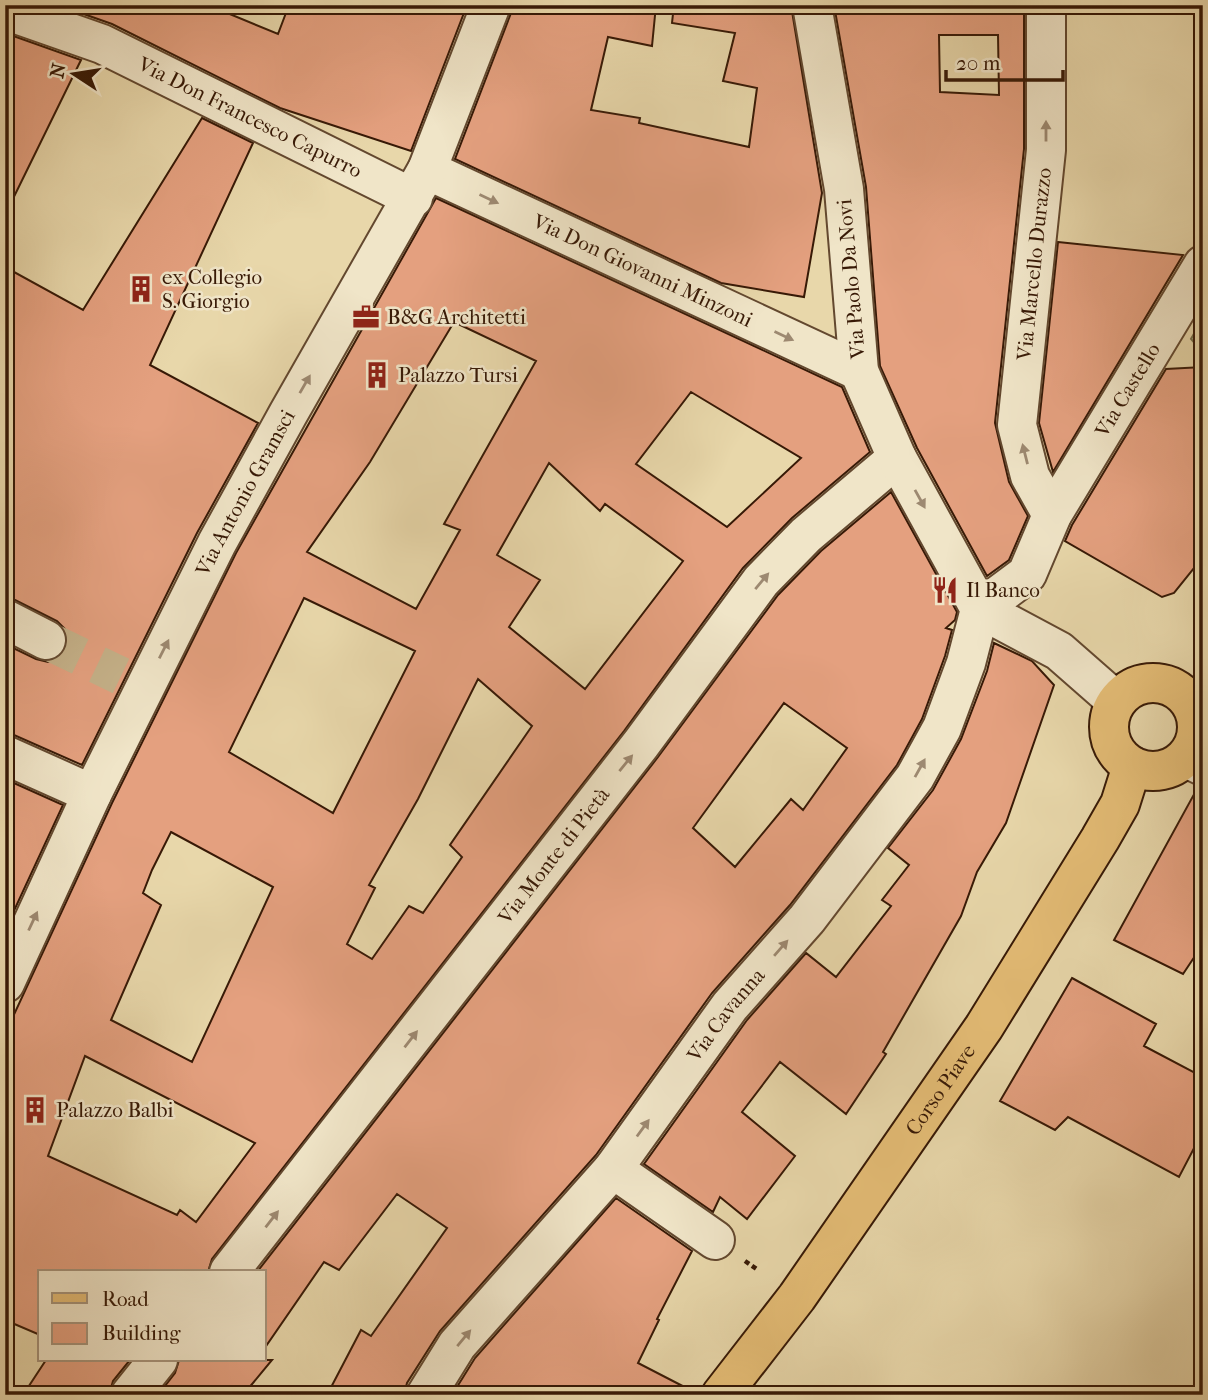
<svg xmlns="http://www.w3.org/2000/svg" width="1208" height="1400" font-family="'IM FELL French Canon',serif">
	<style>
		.green { fill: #b1bf8c; stroke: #746c49; stroke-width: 2 }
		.building { fill: #e4a07f; stroke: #371906; stroke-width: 2; fill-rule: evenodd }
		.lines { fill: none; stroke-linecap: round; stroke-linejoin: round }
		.minor-tunnel { stroke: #c5b189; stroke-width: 38; stroke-dasharray: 38 19; stroke-linecap: butt }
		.minor-casing { stroke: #63482f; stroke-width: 42 }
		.major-casing { stroke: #371906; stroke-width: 42 }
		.path { stroke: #371906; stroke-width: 4.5; stroke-dasharray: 5 3.5; stroke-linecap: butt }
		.minor { stroke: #f0e5c8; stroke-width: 38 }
		.major { stroke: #e4bc75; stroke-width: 38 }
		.oneway { fill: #9d8971 }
		.labels { text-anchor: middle; stroke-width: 5; stroke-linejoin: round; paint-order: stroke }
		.street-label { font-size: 21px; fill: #371906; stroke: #f0e5c8 }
		.poi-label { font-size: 21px; fill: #371906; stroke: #f0e5c8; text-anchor: start }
	</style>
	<rect width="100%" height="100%" fill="#e8d7aa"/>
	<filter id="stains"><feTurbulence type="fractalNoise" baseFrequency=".00286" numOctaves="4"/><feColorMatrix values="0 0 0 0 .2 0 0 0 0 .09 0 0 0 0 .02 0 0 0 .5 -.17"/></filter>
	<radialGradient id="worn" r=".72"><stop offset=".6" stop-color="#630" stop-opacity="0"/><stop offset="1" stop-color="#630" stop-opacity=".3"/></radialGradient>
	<path class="green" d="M1203,318v35l-12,-14z"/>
	<path class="building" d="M58,5h150l70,29 11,-29h178l-56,146 -131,-43 -168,-84z
		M512,5h144l-4,41 -44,-9 -17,73 49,8 -1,5 110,24 8,-59 -34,-7 12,-48 -63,-10 2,-18h117l31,188 -18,104 -83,-14 -266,-124 56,-146z
		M834,5h190v144l-29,274 14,59 19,34 -19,44 -22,16 -70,-128 -37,-82 -14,-179zM939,35h59l1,60 -59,-3z
		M5,33l76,27 -76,155z
		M202,118l51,25 -103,222 108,58 -61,110 -115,232 -68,-30 -9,-1v-90l31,15 12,3 10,-4 7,-7 3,-11 -3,-11 -8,-8 -42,-21 -10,-3v-330l78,43z
		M436,198l406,189 28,65 -78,66 -49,50 -119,163 -412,528 -4,13h-168v63l-35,-15v-286l107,-231 124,-250zM454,322l82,39 -92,163 16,6 -44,79 -109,-57 63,-90zM691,392l110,66 -74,69 -91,-63zM549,463l51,48 5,-7 78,57 -98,128 -76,-62 31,-47 -43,-25zM304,598l111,53 -82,162 -104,-61zM478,679l54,47 -82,119 12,12 -39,56 -14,-7 -37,53 -25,-15 28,-56 -6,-3 49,-86zM171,832l102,55 -81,175 -81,-42 50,-115 -18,-12 9,-23zM85,1056l170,87 -59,79 -16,-12 -3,5 -129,-59z
		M1058,242l125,13 -130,217 -14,-49z
		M1203,367v190l-29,36 -12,4 -97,-56 7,-16 94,-156z
		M891,492l66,120 -2,8 -9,8 6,2 -7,26 -23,63 -25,46 -107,140 -78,88 -116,162 -156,176 -33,52 -3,12h-77l34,-65 10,6 76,-108 -50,-34 -58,76 -15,-8 -60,87v-77h-7l401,-515 120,-162 43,-44zM784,703l63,45 -44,62 -12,-11 -56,68 -42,-39z
		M994,643l38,18 22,24 -48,138 -29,49 -16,44 -78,136 3,2 -40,60 -66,-52 -38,50 53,44 -48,63 -27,-22 -7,15 -69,-48 103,-144 59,-67 30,24 55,-71 -9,-6 27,-35 -21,-17 45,-58 28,-51 26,-68z
		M5,779l58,26 -57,123h-1z
		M1198,787l5,1v156l-20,30 -69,-34z
		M1072,978l84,46 -12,22 59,31v54l-24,46 -111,-60 -13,13 -55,-29z
		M616,1198l76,53 -35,68 2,1 -21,43 62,32h-248l23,-37z
		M46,1360h84l-17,21 -4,14h-86z
		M179,1360h93l-29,35h-85l17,-22z"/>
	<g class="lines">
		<path class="minor-tunnel" d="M46,640l75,36"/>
		<defs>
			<g id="minor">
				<path d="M1046,5v145l-29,275 13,51 22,39"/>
				<path id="s1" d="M5,10l97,34 311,154"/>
				<path id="s2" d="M427,170l432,201"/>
				<path d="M5,619l41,21"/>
				<path id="s3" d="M1116,701l-57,-50 -79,-42 47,-35 25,-59 151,-250"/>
				<path d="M5,755l87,39"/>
				<path d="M1186,758l17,8"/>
				<path id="s4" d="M5,983l87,-189 125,-251 71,-129 139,-244 64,-165"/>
				<path d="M613,1169l102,71"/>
				<path id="s5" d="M229,1272l412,-528 120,-163 45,-46 91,-77"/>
				<path d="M130,1395l28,-35"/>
				<path id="s6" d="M426,1395l31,-50 156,-176 117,-163 77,-87 108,-142 27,-49 24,-65 14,-54 -83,-151 -38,-87 -15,-182 -32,-184"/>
			</g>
			<g id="major">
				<circle cx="1153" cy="727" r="44"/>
				<path id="s7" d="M721,1395l76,-98 187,-270 116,-188 20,-35 12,-38"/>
			</g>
		</defs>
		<use href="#minor" class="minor-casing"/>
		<use href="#major" class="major-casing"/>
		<path class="path" d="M745,1261l13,9"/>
		<use href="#minor" class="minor"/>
		<use href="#major" class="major"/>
	</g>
	<defs><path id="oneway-solid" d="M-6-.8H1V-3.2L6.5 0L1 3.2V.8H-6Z" transform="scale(1.75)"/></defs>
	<g class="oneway">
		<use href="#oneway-solid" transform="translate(1046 131) rotate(-90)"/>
		<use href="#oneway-solid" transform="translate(489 199) rotate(25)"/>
		<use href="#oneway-solid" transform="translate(784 336) rotate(25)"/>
		<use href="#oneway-solid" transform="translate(305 384) rotate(-60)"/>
		<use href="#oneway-solid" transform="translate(1025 454) rotate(-104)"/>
		<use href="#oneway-solid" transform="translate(920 499) rotate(61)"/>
		<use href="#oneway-solid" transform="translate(762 581) rotate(-50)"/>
		<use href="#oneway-solid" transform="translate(164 649) rotate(-63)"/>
		<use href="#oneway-solid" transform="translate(626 763) rotate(-51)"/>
		<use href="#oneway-solid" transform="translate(920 768) rotate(-61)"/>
		<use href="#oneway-solid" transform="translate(33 921) rotate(-65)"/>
		<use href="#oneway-solid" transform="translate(781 948) rotate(-49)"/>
		<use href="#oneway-solid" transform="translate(411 1039) rotate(-52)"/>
		<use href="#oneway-solid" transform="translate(643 1128) rotate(-54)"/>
		<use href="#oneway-solid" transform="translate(272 1219) rotate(-52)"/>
		<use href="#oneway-solid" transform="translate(464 1338) rotate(-50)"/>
	</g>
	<defs>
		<symbol id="building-bare" viewBox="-9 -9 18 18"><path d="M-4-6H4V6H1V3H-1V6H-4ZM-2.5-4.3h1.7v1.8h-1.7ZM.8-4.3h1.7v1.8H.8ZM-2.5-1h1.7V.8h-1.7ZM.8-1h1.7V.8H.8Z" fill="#8f2418" stroke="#f0e5c8" stroke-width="2.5" paint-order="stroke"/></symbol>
		<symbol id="office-bare" viewBox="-9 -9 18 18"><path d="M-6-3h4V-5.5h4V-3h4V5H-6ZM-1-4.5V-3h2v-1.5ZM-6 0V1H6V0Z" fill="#8f2418" stroke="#f0e5c8" stroke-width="2.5" paint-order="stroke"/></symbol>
		<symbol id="restaurant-bare" viewBox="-9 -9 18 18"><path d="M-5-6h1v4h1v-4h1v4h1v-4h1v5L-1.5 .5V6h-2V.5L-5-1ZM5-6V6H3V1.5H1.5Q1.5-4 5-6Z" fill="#8f2418" stroke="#f0e5c8" stroke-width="2.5" paint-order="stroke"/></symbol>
	</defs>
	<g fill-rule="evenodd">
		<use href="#building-bare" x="122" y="270" width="38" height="38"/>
		<use href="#office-bare" x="347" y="298" width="38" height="38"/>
		<use href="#building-bare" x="358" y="356" width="38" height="38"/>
		<use href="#restaurant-bare" x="926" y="571" width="38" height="38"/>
		<use href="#building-bare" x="16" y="1091" width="38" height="38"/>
	</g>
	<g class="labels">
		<g class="street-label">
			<text dy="7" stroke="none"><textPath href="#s1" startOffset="268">Via Don Francesco Capurro</textPath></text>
			<text transform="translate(1034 264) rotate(-84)" y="7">Via Marcello Durazzo</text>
			<text dy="7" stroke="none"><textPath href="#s2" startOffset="238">Via Don Giovanni Minzoni</textPath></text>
			<text transform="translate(851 279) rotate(-95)" y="7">Via Paolo Da Novi</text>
			<text dy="7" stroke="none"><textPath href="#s3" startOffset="434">Via Castello</textPath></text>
			<text dy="7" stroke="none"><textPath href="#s4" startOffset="546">Via Antonio Gramsci</textPath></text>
			<text dy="7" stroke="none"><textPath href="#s5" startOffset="528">Via Monte di Pietà</textPath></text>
			<text dy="7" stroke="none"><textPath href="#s6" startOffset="485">Via Cavanna</textPath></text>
			<text dy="7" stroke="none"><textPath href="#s7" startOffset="376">Corso Piave</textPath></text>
		</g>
		<g class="poi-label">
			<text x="162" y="284">ex Collegio<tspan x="162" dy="24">S. Giorgio</tspan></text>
			<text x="387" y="324">B&amp;G Architetti</text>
			<text x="398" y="382">Palazzo Tursi</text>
			<text x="966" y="597">Il Banco</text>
			<text x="56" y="1117">Palazzo Balbi</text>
		</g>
	</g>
	<rect width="1208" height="1400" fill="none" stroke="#e8d7aa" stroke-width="28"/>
	<rect x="7" y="7" width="1194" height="1386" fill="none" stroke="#371906" stroke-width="3.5"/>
	<rect x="14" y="14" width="1180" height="1372" fill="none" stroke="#371906" stroke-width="2"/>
	<rect x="38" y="1270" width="228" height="91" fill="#f0e5c8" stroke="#a6937a" stroke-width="2"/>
	<rect x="52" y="1293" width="35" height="10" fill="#e4bc75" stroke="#a6937a" stroke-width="2"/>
	<text x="102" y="1306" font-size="21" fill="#371906">Road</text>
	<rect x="52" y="1323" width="35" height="21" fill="#e4a07f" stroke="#a6937a" stroke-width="2"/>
	<text x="102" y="1340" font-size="21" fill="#371906">Building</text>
	<g transform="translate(74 74) rotate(282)" stroke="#f0e5c8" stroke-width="5" paint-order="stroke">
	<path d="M0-5L12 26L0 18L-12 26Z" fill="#371906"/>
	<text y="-10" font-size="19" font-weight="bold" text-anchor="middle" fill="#371906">N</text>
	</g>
	<path d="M946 70v10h117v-10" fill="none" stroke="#371906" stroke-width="3.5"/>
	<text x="956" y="70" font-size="21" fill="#371906" stroke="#f0e5c8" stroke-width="5" paint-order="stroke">20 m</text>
	<rect width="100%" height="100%" filter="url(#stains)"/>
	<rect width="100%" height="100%" fill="url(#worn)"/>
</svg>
